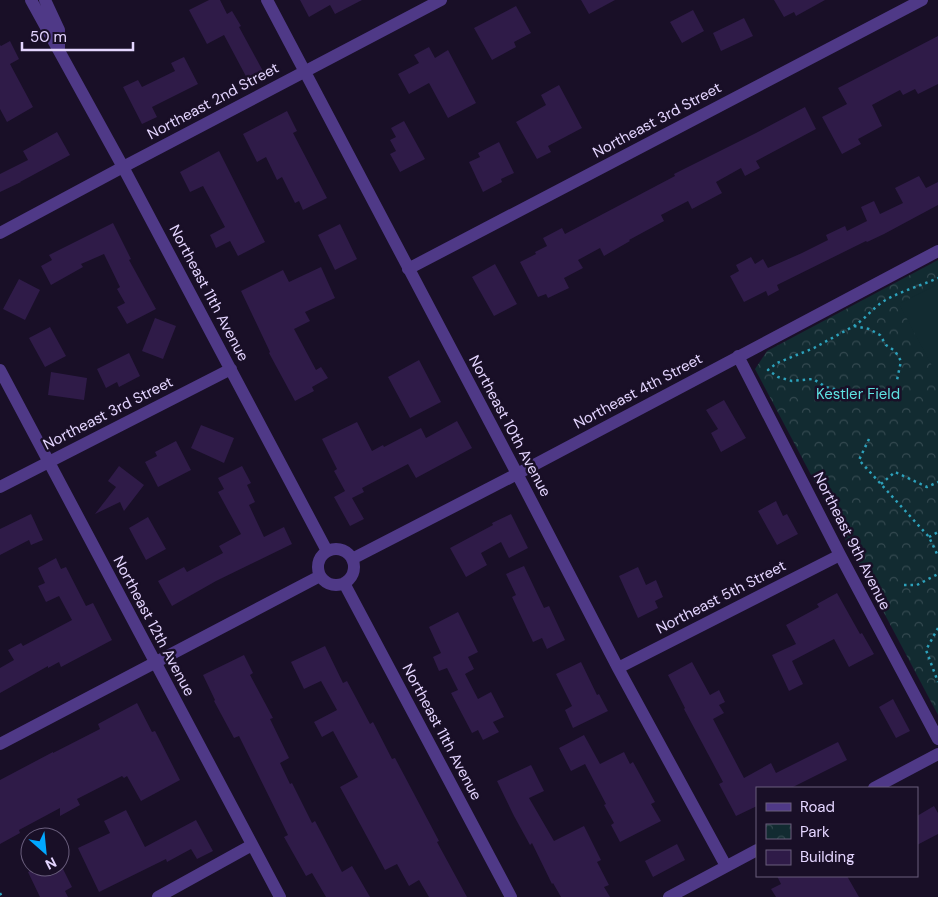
<svg xmlns="http://www.w3.org/2000/svg" width="938" height="897" font-family="'DM Sans',sans-serif">
	<style>
		.park { fill: url(#park-crowns) }
		.pitch { fill: #122b31 }
		.building { fill: #2f1b48 }
		.lines { fill: none; stroke-linecap: round; stroke-linejoin: round }
		.path { stroke: #2da1bb; stroke-width: 2.5; stroke-dasharray: 2.5 4; stroke-linecap: butt }
		.minor { stroke: #4f3987; stroke-width: 12 }
		.labels { text-anchor: middle; stroke-width: 5; stroke-linejoin: round; paint-order: stroke }
		.street-label { font-size: 15px; fill: #e4d5ff; stroke: #190f27 }
		.park-label { font-size: 15px; fill: #5ee2e1; stroke: #190f27 }
	</style>
	<defs>
		<pattern id="park-crowns" width="20" height="18" patternUnits="userSpaceOnUse" patternTransform="scale(1.25)"><rect width="20" height="18" fill="#122b31"/><path d="M2 6a3 3 0 1 1 6 0M12 15a3 3 0 1 1 6 0" fill="none" stroke="#344950"/></pattern>
	</defs>
	<rect width="100%" height="100%" fill="#190f27"/>
	<path class="park" d="M938,260v455l-183,-346 12,-18z"/>
	<path class="pitch" d="M938,284v93l-39,-73z"/>
	<path class="building" d="M209,0h11l7,14 5,-3 9,15 -2,1 25,46 -15,9 -25,-47 -17,9 -18,-34z
		M300,0h62l-27,14 -5,-9 -21,12z
		M581,0h34l-26,14z
		M774,0h51l-29,16 -2,-4 -10,5z
		M516,6l15,27 -17,9 2,5 -24,13 -18,-32z
		M693,10l11,21 -22,12 -12,-21z
		M744,18l9,18 -32,15 -8,-18z
		M938,36v48l-20,10 -3,-5 -12,6 -3,-5 -28,15 10,21 -24,13 3,5 -19,10 -20,-37 25,-13 -9,-16z
		M10,41l9,18 -9,5 23,43 -26,15 -7,-13v-64l1,1z
		M429,47l6,11 13,-8 28,53 -28,15 -19,-35 -20,11 -11,-20 21,-11 -5,-8z
		M184,57l14,27 -46,23 5,10 -15,7 -19,-37 15,-7 4,7 33,-16 -4,-8z
		M559,85l23,43 -34,18 3,6 -14,7 -21,-37 30,-17 -5,-10z
		M805,107l11,22 -60,32 4,7 -15,8 -4,-8 -25,14 6,11 -30,16 -4,-8 -27,14 3,6 -35,19 1,1 -26,15 -4,-8 -22,12 5,8 -19,10 5,10 -21,10 -2,-4 -8,3 -18,-35 16,-8 -1,-2 12,-6 -4,-8 19,-10 3,6 110,-58 -1,-2 82,-41z
		M287,111l10,20 -4,2 34,65 -24,12 -4,-9 -4,2 -13,-26 -5,3 -11,-23 -9,5 -14,-28z
		M404,121l21,38 -25,13 -10,-18 6,-3 -6,-11 6,-3 -5,-9z
		M57,132l13,23 -50,27h1l-21,10v-18l28,-14 -5,-9z
		M499,142l15,31 -13,6 1,3 -19,10 -14,-30 11,-5 -2,-4z
		M219,151l46,91 -27,14 -8,-15 -14,7 -6,-13 15,-8 -22,-41 -13,6 -10,-20z
		M919,176l7,12 12,-6v23l-54,29 -17,8 -1,-1 -89,44 2,5 -11,6 -2,-5 -22,11 -14,-26 9,-5 -3,-6 15,-8 4,7 8,-5 5,9 34,-15 26,-13 -2,-5 19,-9 2,5 20,-10 -6,-14 13,-6 6,13 23,-11 -8,-15z
		M113,223l18,36 -2,1 27,49 -29,15 -10,-17 8,-4 -8,-14 3,-2 -16,-33 -23,10 2,3 -32,18 -10,-19 11,-6 -3,-5z
		M340,224l17,35 -22,11 -17,-35z
		M495,264l22,40 -23,12 -22,-39z
		M321,267l14,31 -30,14 5,9 -16,8 22,41 5,-3 7,11 -16,9 2,4 -19,10 -26,-48 1,-1 -29,-61 42,-21 6,12z
		M19,279l21,11 -15,30 -22,-11z
		M155,318l21,8 -13,33 -21,-8z
		M50,327l16,29 -21,11 -16,-29z
		M129,353l11,23 -21,11 -2,-5 -11,6 -9,-19z
		M419,360l22,42 -31,16 -22,-41z
		M51,372l36,6 -3,22 -36,-5z
		M724,400l22,38 -25,14 -10,-19 7,-4 -12,-19z
		M457,421l15,27 -56,30 -8,-14 -46,24 2,4 -12,6 12,21 -14,7 -16,-29 11,-6 -11,-20 3,-2 -15,-30 35,-17 15,29 11,-6 1,2 37,-19 5,10z
		M201,425l33,13 -10,25 -33,-15z
		M176,441l15,29 -33,17 -13,-25 12,-6 -2,-4z
		M119,466l25,19 -20,26 -4,-9 -25,12 21,-27 -8,-6z
		M242,466l9,17 -4,2 8,17 -6,3 15,32 20,-10 8,17 -76,37 -44,25 -14,-25 26,-14 3,5 36,-19 -4,-7 22,-12 -23,-42 6,-3 -6,-11z
		M776,501l7,15 4,-2 11,20 -21,11 -19,-34z
		M31,514l12,26 -12,5 -2,-5 -29,15v-26z
		M511,514l17,34 -19,10 -8,-16 -20,11 6,12 -21,12 -16,-29 43,-23 -1,-2z
		M148,517l18,32 -20,11 -17,-32z
		M56,558l5,11 5,-2 20,39 7,-3 19,37 -51,27 -2,-5 -11,6v-2l-48,27v-25l14,-8 -6,-10 13,-7 2,3 49,-26 -13,-24 -13,6 -8,-16 7,-3 -7,-15z
		M524,566l20,42 5,-2 16,34 -18,9 -5,-11 -9,4 -21,-45 4,-2 -10,-21z
		M638,567l8,18 10,-5 7,17 -8,4 3,7 -20,10 -19,-42z
		M837,593l23,41 2,-1 12,21 -25,13 -15,-28 -42,22 11,23 -14,7 -17,-36 24,-11 -10,-19 33,-18 -2,-3z
		M458,612l20,40 -10,5 6,12 -9,5 13,25 13,-7 13,25 -11,5 6,10 -16,8 -5,-10 -6,3 -21,-40 7,-3 -11,-22 -8,3 -6,-14 8,-4 -12,-26z
		M325,646l18,37 4,-2 23,43 3,-2 19,37 3,-1 44,83 -2,1 30,55h-38l-10,-17 -10,6 -12,-22 -12,6 -45,-83 18,-10 -25,-46 -11,6 -8,-15 23,-12 -16,-29 -17,8 -13,-27z
		M244,655l9,18 -3,2 23,43 -3,1 19,39 -9,5 10,21 2,-1 20,40 3,-2 27,51 10,-6 18,31h-44l-14,-24 -6,3 -22,-39 4,-2 -49,-99 -5,2 -20,-37 1,-1 -12,-25z
		M581,662l16,33 2,-1 9,17 -35,17 -8,-18 7,-4 -16,-32z
		M692,662l18,33 9,-5 6,12 -6,3 5,8 -11,6 31,59 27,-15 5,10 62,-31 9,18 -56,28h-34v18l-21,10 -17,-32 4,-2 -39,-73 1,-1 -17,-33z
		M893,699l17,32 -14,7 -17,-31z
		M137,703l15,29 3,-1 25,49 -39,21 -14,-25 -3,2 -2,-2 -45,23 3,6 -20,11v-8l-41,22 1,3 -20,11v-64l53,-28v1l47,-24 -2,-5z
		M584,735l16,29 24,-12 6,12 3,-2 22,40 -4,2 10,17 -41,21 -9,-17 3,-2 -10,-18 2,-1 -21,-40 -14,7 -12,-23z
		M531,765l13,26 -15,7 25,43 30,-15 17,34 -4,2 12,23 -5,2 6,10h-49l-8,-14 -1,1 -20,-41 -2,2 -16,-29 -17,-35z
		M934,806l4,7v21l-21,11v-29z
		M126,810l19,37 51,-27 17,31 -16,8 -6,-10 -24,13 -1,-3 -67,33 -21,-44 32,-15 -6,-12z
		M677,844l8,16 -32,17 -8,-16z
		M38,867h24l10,20 -7,4 3,6h-28l-12,-25z
		M777,876h70l12,21h-83l-5,-8 10,-5z"/>
	<g class="lines">
		<path class="path" d="M854,326l15,3 11,6 6,10 9,6 6,10 -4,19
			M854,394l-28,-7 -13,-8 -21,2 -14,-4 -10,-7 9,-7 37,-15 40,-22c11,-7 19,-18 30,-25 17,-10 36,-15 54,-23
			M869,439l-10,21 70,77 9,19
			M881,484l14,-12 32,15 11,-5
			M929,537l9,-5
			M904,585h13l21,-11
			M938,628l-12,22 12,32
			M0,893l2,4"/>
		<path class="minor" d="M31,0l92,167 204,384
			M45,0l14,30v18
			M267,0l256,485 95,183 108,198
			M0,233l123,-66 318,-167
			M408,269l514,-269
			M738,356l102,199 98,184
			M0,370l280,527
			M0,487l231,-118
			M318 567a18 18 0 1 1 36 0a18 18 0 1 1-36 0Z
			M352,559l165,-85 421,-223
			M344,583l167,314
			M618,668l222,-113
			M0,744l320,-168
			M874,788l64,-34
			M158,897l94,-52
			M669,897l88,-47"/>
	</g>
	<g class="labels">
		<g class="street-label">
			<text transform="translate(213 101) rotate(-28)" y="5">Northeast 2nd Street</text>
			<text transform="translate(657 120) rotate(-28)" y="5">Northeast 3rd Street</text>
			<text transform="translate(209 293) rotate(62)" y="5">Northeast 11th Avenue</text>
			<text transform="translate(638 391) rotate(-28)" y="5">Northeast 4th Street</text>
			<text transform="translate(108 413) rotate(-27)" y="5">Northeast 3rd Street</text>
			<text transform="translate(510 426) rotate(62)" y="5">Northeast 10th Avenue</text>
			<text transform="translate(852 541) rotate(63)" y="5">Northeast 9th Avenue</text>
			<text transform="translate(721 597) rotate(-27)" y="5">Northeast 5th Street</text>
			<text transform="translate(154 626) rotate(62)" y="5">Northeast 12th Avenue</text>
			<text transform="translate(442 732) rotate(62)" y="5">Northeast 11th Avenue</text>
		</g>
		<g class="park-label">
			<text x="858" y="399">Kestler Field</text>
		</g>
	</g>
	<rect x="756" y="787" width="162" height="90" fill="#190f27" stroke="#6a5e7d"/>
	<rect x="766" y="803" width="25" height="8" fill="#4f3987" stroke="#6a5e7d"/>
	<text x="800" y="812" font-size="15" fill="#e4d5ff">Road</text>
	<rect x="766" y="824" width="25" height="15" fill="url(#park-crowns)" stroke="#6a5e7d"/>
	<text x="800" y="837" font-size="15" fill="#e4d5ff">Park</text>
	<rect x="766" y="850" width="25" height="15" fill="#2f1b48" stroke="#6a5e7d"/>
	<text x="800" y="862" font-size="15" fill="#e4d5ff">Building</text>
	<g transform="translate(45 852) rotate(153)"><circle r="24" fill="#190f27" stroke="#6a5e7d"/>
	<path d="M0-4L9 19L0 12L-9 19Z" fill="#01a7ff"/>
	<text y="-8" font-size="14" font-weight="bold" text-anchor="middle" fill="#e4d5ff">N</text>
	</g>
	<path d="M22 42v8h111v-8" fill="none" stroke="#e4d5ff" stroke-width="2.5"/>
	<text x="30" y="42" font-size="15" fill="#e4d5ff" stroke="#190f27" stroke-width="4" paint-order="stroke">50 m</text>
</svg>
